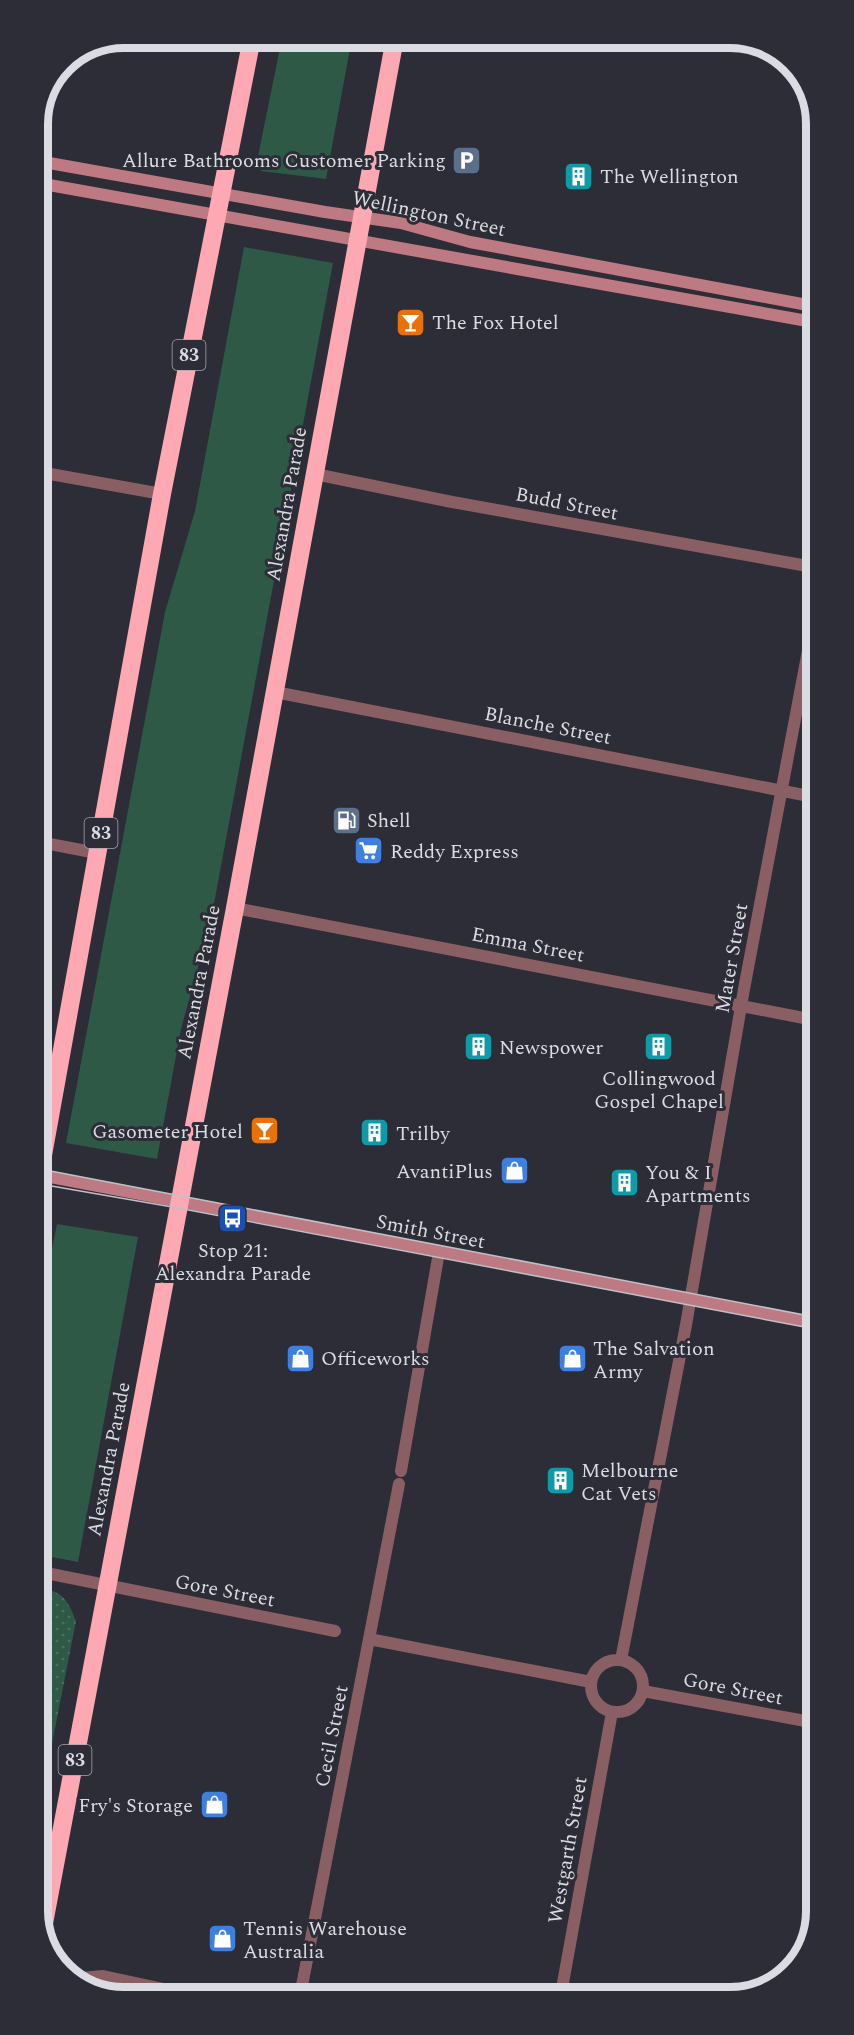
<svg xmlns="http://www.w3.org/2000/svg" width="854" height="2035" font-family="Spectral,serif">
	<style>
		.grass { fill: url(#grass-dots) }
		.green { fill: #2e5946 }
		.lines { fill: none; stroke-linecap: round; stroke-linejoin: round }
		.street { stroke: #8a5f64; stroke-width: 12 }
		.secondary { stroke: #bd7a83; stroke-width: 12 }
		.highway { stroke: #fda8b3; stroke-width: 18 }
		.tram { stroke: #bfc0c7; stroke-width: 1.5 }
		.labels { text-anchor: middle; stroke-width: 6; stroke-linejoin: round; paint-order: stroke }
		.shield { fill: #2c2d36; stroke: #a6a8ae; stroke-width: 1.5 }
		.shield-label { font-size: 18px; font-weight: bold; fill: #dbdce2 }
		.poi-label { font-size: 20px; fill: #dbdce2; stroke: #2c2d36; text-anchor: start }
		.street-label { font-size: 20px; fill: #dbdce2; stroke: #2c2d36 }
		.rim { fill: none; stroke: #dbdce2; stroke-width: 8 }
	</style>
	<defs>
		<pattern id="grass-dots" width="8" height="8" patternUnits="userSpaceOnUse" patternTransform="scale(1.5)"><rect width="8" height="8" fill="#2e5946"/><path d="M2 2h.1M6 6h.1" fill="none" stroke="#4c7060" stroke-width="1.8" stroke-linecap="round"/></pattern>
	</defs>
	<rect width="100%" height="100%" fill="#2c2d36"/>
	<path class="grass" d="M41,1587c24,7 26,12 35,34l-34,174z"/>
	<path class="green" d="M282,38h70l-26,141 -65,-8 -4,-10z
		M244,247l89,16 -122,657 -30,109 -24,130 -91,-16 99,-531 30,-101z
		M57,1224l81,13 -60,325 -37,-7 -1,-247z"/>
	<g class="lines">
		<path class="street" d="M39,472l123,22
			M315,474l137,28 361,65
			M275,692l539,105
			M39,842l58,11
			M235,908l579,112
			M401,1471l38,-219
			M41,1572l294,59
			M369,1639l222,43
			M591 1686a26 26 0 1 1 52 0a26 26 0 1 1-52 0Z
			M621,1660l65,-335 58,-336 69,-365
			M643,1691l173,32
			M71,1979l32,-3 98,21
			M561,1994l51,-282
			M300,1996l99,-512"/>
		<path class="secondary" d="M38,161l287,51 76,11 69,19 343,64
			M38,183l775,139
			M40,1175l775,148"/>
		<path class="highway" d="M40,1172l122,-678 90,-456
			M42,1934l193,-1026 160,-870"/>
		<path class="tram" d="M40,1169l775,148
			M40,1184l138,24 637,121"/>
	</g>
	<defs>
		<symbol id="parking-square" viewBox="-11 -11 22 22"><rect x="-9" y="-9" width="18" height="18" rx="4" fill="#5c6f8a" stroke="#2c2d36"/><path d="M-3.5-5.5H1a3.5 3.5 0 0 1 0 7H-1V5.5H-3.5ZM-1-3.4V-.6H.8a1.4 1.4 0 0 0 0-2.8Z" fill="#fff"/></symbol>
		<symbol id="building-square" viewBox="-11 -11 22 22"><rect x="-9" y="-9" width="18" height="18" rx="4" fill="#0f9aa8" stroke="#2c2d36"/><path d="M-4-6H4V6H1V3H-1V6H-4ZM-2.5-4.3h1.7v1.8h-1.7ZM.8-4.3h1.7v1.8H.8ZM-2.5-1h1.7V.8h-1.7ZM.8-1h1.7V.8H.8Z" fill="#fff"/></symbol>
		<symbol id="bar-square" viewBox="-11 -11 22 22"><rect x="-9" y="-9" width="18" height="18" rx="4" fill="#e8710a" stroke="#2c2d36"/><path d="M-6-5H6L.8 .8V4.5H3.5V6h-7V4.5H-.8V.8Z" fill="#fff"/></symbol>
		<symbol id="fuel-square" viewBox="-11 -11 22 22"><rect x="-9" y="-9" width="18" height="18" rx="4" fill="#5c6f8a" stroke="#2c2d36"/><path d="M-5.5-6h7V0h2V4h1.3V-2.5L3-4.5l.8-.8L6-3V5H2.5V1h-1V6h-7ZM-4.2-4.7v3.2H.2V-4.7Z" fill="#fff"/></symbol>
		<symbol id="supermarket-square" viewBox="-11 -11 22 22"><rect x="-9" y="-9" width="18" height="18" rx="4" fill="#3f7fe0" stroke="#2c2d36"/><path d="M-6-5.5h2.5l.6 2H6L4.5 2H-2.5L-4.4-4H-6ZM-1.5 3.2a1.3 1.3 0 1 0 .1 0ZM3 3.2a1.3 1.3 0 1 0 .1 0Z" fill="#fff"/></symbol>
		<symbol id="shop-square" viewBox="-11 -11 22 22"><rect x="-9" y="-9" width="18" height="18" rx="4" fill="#3f7fe0" stroke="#2c2d36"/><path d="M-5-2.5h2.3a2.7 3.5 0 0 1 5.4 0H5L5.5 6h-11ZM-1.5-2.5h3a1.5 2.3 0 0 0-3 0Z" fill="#fff"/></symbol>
		<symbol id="bus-square" viewBox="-11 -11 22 22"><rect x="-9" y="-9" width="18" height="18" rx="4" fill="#1a4fb4" stroke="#2c2d36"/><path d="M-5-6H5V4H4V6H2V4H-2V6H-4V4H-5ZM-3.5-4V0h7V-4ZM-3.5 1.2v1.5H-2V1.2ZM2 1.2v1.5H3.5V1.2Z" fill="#fff"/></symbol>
	</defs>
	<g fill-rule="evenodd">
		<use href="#parking-square" x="450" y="144" width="33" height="33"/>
		<use href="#building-square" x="562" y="160" width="33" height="33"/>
		<use href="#bar-square" x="394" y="306" width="33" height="33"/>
		<use href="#fuel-square" x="330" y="804" width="33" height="33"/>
		<use href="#supermarket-square" x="352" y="834" width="33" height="33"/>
		<use href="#building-square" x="462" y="1030" width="33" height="33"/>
		<use href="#building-square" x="642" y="1030" width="33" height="33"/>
		<use href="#bar-square" x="248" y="1114" width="33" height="33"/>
		<use href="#building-square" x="358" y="1116" width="33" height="33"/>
		<use href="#shop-square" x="498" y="1154" width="33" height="33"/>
		<use href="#building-square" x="608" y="1166" width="33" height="33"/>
		<use href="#bus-square" x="216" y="1202" width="33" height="33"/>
		<use href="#shop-square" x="284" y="1342" width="33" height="33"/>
		<use href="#shop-square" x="556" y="1342" width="33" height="33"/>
		<use href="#building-square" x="544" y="1464" width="33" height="33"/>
		<use href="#shop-square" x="198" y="1788" width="33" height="33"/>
		<use href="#shop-square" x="206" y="1922" width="33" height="33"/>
	</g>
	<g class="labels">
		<g class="shield">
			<rect x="172.5" y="340" width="33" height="30" rx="4.5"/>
			<rect x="84.5" y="818" width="33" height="30" rx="4.5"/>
			<rect x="58.5" y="1745" width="33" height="30" rx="4.5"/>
		</g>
		<g class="shield-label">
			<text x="189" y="361">83</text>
			<text x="101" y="839">83</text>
			<text x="75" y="1766">83</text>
		</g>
		<g class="poi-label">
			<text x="446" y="167" text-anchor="end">Allure Bathrooms Customer Parking</text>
			<text x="600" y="183">The Wellington</text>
			<text x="432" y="329">The Fox Hotel</text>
			<text x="367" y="827">Shell</text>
			<text x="390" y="858">Reddy Express</text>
			<text x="499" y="1054">Newspower</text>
			<text x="659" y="1085" text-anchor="middle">Collingwood<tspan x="659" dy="23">Gospel Chapel</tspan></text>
			<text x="243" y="1138" text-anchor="end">Gasometer Hotel</text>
			<text x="396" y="1140">Trilby</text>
			<text x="493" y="1178" text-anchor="end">AvantiPlus</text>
			<text x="645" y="1179">You &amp; I<tspan x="645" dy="23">Apartments</tspan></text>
			<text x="233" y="1257" text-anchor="middle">Stop 21:<tspan x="233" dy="23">Alexandra Parade</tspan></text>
			<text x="593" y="1355">The Salvation<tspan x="593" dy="23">Army</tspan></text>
			<text x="321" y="1365">Officeworks</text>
			<text x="581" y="1477">Melbourne<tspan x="581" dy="23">Cat Vets</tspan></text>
			<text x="193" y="1812" text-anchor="end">Fry's Storage</text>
			<text x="243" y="1935">Tennis Warehouse<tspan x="243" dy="23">Australia</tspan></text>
		</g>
		<g class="street-label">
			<text transform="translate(429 213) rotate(12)" y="7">Wellington Street</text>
			<text transform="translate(567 503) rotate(11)" y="7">Budd Street</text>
			<text transform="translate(286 504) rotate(-80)" y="7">Alexandra Parade</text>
			<text transform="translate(548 725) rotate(11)" y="7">Blanche Street</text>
			<text transform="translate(528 944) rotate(11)" y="7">Emma Street</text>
			<text transform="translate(731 958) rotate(-80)" y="7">Mater Street</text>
			<text transform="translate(198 982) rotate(-79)" y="7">Alexandra Parade</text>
			<text transform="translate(431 1231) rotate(11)" y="7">Smith Street</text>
			<text transform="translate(108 1459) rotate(-79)" y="7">Alexandra Parade</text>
			<text transform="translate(225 1590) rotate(11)" y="7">Gore Street</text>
			<text transform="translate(733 1688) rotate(11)" y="7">Gore Street</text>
			<text transform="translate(331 1736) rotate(-79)" y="7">Cecil Street</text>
			<text transform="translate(567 1850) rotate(-80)" y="7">Westgarth Street</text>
		</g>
	</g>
	<path d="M0 0H854V2035H0ZM124 48H730A76 76 0 0 1 806 124V1911A76 76 0 0 1 730 1987H124A76 76 0 0 1 48 1911V124A76 76 0 0 1 124 48Z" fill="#2c2d36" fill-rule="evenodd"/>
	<path class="rim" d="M124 48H730A76 76 0 0 1 806 124V1911A76 76 0 0 1 730 1987H124A76 76 0 0 1 48 1911V124A76 76 0 0 1 124 48Z"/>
</svg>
